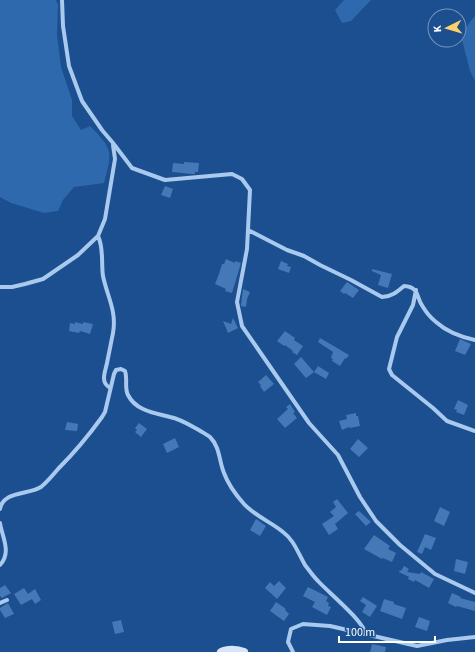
<svg xmlns="http://www.w3.org/2000/svg" width="475" height="652" font-family="'Source Sans 3',sans-serif">
	<style>
		.green { fill: #2e69ad }
		.building { fill: #4478b7 }
		.lines { fill: none; stroke-linecap: round; stroke-linejoin: round }
		.street { stroke: #a9c9ee; stroke-width: 4 }
		.secondary { stroke: #d6e6fa; stroke-width: 8 }
	</style>
	<rect width="100%" height="100%" fill="#1b4f8f"/>
	<path class="green" d="M0,0h56l2,5 -1,30 4,32 11,33v16l9,14 9,-4c24,24 22,26 14,57l-30,4 -11,13 -5,11 -14,2 -33,-10 -11,-6z
		M344,0h27l-20,21 -9,2 -7,-13z
		M475,16v65l-5,-10 -9,-35 8,-13z"/>
	<path class="building" d="M184,162l15,1 -1,9h-3v2h-3l-20,-2 1,-9 11,1z
		M165,186l8,3 -3,9 -9,-3z
		M226,259l9,4v-2l6,2 -9,30 -7,-2 1,-2 -11,-5 4,-10 3,-10h2z
		M281,261l7,3 -1,2 4,1 -2,6 -11,-4z
		M372,269l20,5 -4,14 -10,-3 3,-10 -9,-4z
		M347,282l12,8 -6,8 -8,-5 -1,1 -4,-3z
		M243,289l7,3 -3,7 -1,8 -5,-1v-1z
		M233,318l5,10 -10,5 -5,-12 8,3z
		M75,322l8,2v-2l10,2 -3,10 -10,-3 -1,2 -10,-2 1,-8 5,1z
		M285,331l10,7 -1,2 9,6 -6,9 -5,-3 1,-1 -8,-6 -1,1 -7,-5z
		M320,338l29,17 -3,4 -1,-1 -5,8 -8,-5 1,-2 -2,-1 2,-6 -15,-10z
		M460,339l11,5 -6,11 -10,-4z
		M301,357l13,15 -8,6 -12,-14z
		M318,366l11,7 -3,6 -12,-7z
		M266,375l8,9 -10,8 -4,-6 1,-1 -3,-3z
		M458,400l10,5 -4,10 -8,-3 1,-2 -3,-1z
		M290,404l5,8 -2,1 4,5 -12,10 -8,-9 11,-10 -2,-2z
		M356,413v3h2l2,10 -10,2 -1,-1 -7,3 -3,-9 8,-2 -1,-4z
		M67,422l11,2 -1,7 -12,-1z
		M139,423l8,6 -6,8 -6,-5 2,-2 -2,-2z
		M175,438l4,9 -12,6 -4,-9z
		M358,439l10,9 -9,9 -9,-8z
		M337,499l11,14 -13,11 3,5 -9,6 -7,-11 12,-8 -4,-4 6,-5 -3,-5z
		M440,507l10,5 -6,14 -10,-5z
		M359,511l12,11 -5,4 -11,-12z
		M256,519l10,7 -6,10 -10,-6z
		M425,534l11,4 -5,12 -6,-3 -3,7 -5,-2z
		M374,535l16,11 -2,3 8,4 -4,9 -9,-4 -1,1 -18,-10z
		M456,559l12,3 -3,12 -11,-3z
		M404,566l5,3 -2,3 13,2 1,-2 13,7 -5,9 -14,-8 -1,2 -6,-3 1,-2 -10,-5 1,-2 1,1z
		M279,581l7,7 -9,11 -12,-11 5,-6 4,4z
		M5,585l6,8 -9,5 -2,-2v-8z
		M308,587l20,10 -2,4 3,2 -1,3 3,1 -4,8 -15,-8 3,-5 -12,-6z
		M24,588l4,6 7,-5 6,11 -6,4 -3,-5 -11,6 -7,-11z
		M452,593l9,4 -1,1 15,4v9l-18,-5 -1,1 -8,-4z
		M363,597l14,9 -7,11 -8,-5 4,-7 -6,-4z
		M384,599l10,3v2l12,4 -4,11 -22,-8z
		M276,602l10,7 -1,1 4,4 -5,7 -14,-10z
		M8,603l6,11 -9,4 -5,-8v-2z
		M419,617l11,4 -3,10 -12,-4z
		M121,620l3,12 -9,2 -3,-12z
		M372,644l14,3 -1,5h-15z"/>
	<g class="lines">
		<path class="street" d="M62,0l1,26 6,40 13,35 20,29 11,13 19,25 33,12 67,-6 10,5 8,11 -3,59 -10,53 5,24 67,97 29,32 22,42 16,24 24,24 35,29 40,19
			M248,230l39,20 17,6 16,9 31,15 31,17c9,0 15,-5 22,-11 16,1 12,12 19,21 3,5 8,11 13,15 10,9 25,15 39,18
			M98,236c6,12 3,27 5,40 4,20 14,35 10,57 -2,10 -4,20 -6,30 -1,5 -3,10 -3,15 0,5 2,7 6,10
			M0,287h12l13,-3 18,-5 35,-24 20,-19 7,-17 10,-60 -2,-14
			M416,290l-3,15 -16,32 -8,32 3,6 41,33 14,13 28,10
			M0,509c3,-18 28,-14 41,-22 6,-5 12,-12 17,-18 16,-16 31,-34 44,-52l3,-5 9,-38 2,-4 5,-1 4,2c3,8 -1,16 3,24 8,16 27,18 42,22 10,2 18,7 27,12 5,3 9,5 13,8 10,10 9,24 14,36 4,11 12,22 20,31 11,12 27,18 39,28 11,8 15,21 22,33 4,5 8,11 13,16 11,12 46,40 48,54
			M0,523c2,14 12,29 0,42
			M0,603l7,-3
			M293,652l-5,-10 3,-13 12,-5 27,2 87,20 30,-6 28,-3"/>
		<path class="secondary" d="M221,652c6,-3 16,-3 23,0"/>
	</g>
	<g transform="translate(447 28) rotate(265)"><circle r="19" fill="#1b4f8f" stroke="#7695bc"/>
	<path d="M0-3L7 15L0 10L-7 15Z" fill="#ffd166"/>
	<text y="-6" font-size="11" font-weight="bold" text-anchor="middle" fill="#ffffff">K</text>
	</g>
	<path d="M339 636v6h96v-6" fill="none" stroke="#ffffff" stroke-width="2"/>
	<text x="345" y="636" font-size="12" fill="#ffffff" stroke="#1b4f8f" stroke-width="3" paint-order="stroke">100 m</text>
</svg>
